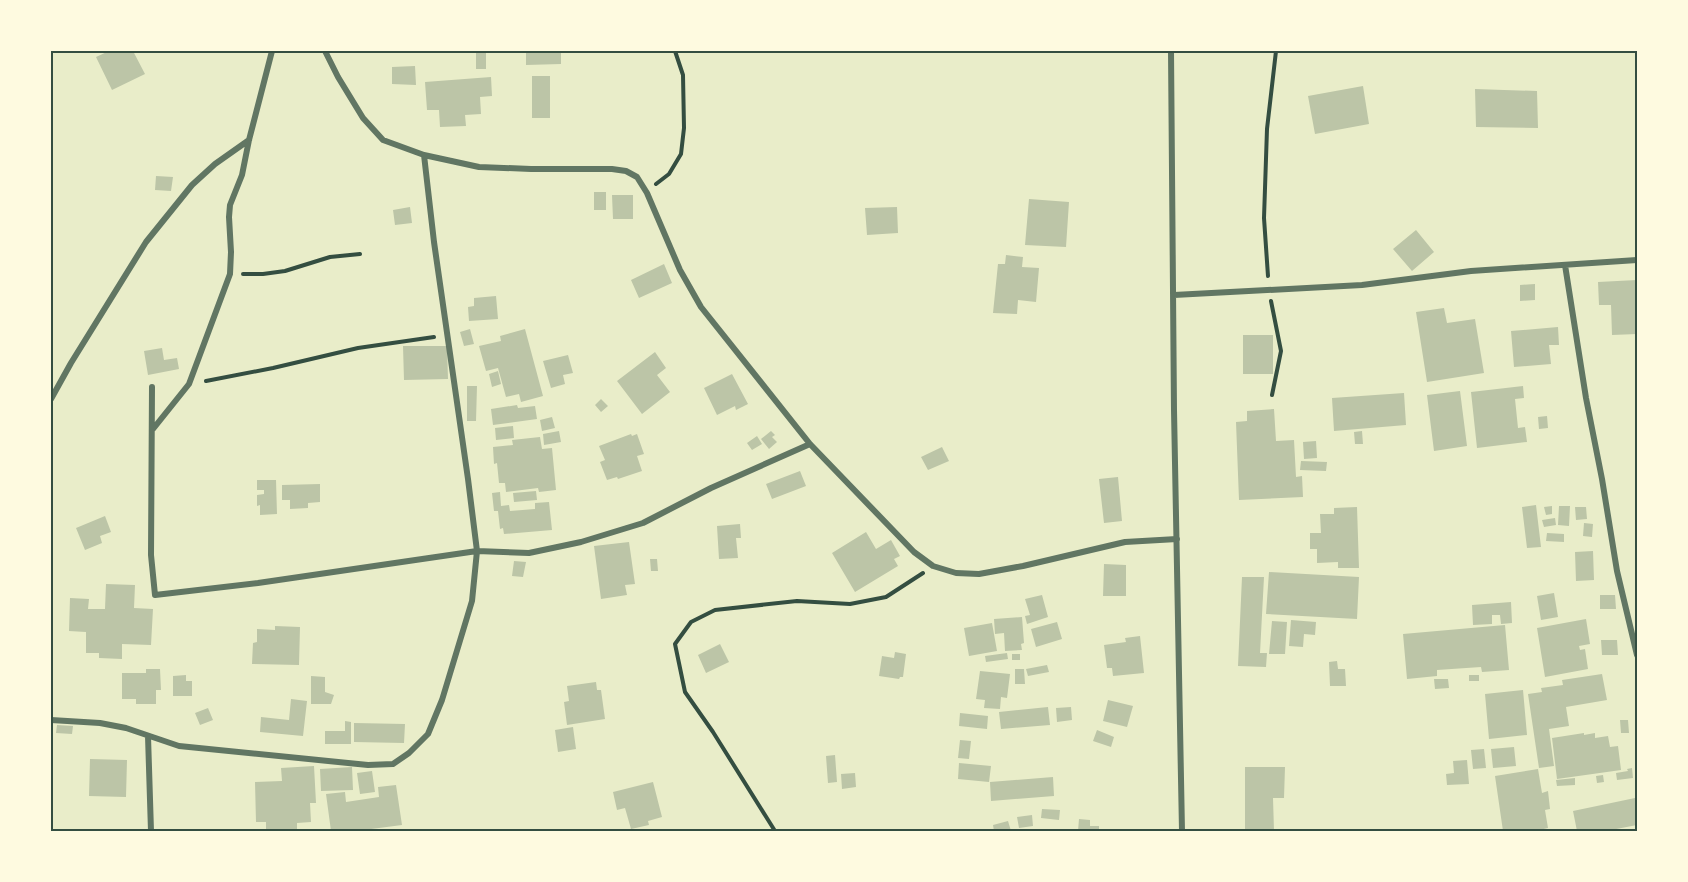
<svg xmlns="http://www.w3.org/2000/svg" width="1688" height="882" font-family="'Exo 2',sans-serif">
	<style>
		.building { fill: #bcc5a7 }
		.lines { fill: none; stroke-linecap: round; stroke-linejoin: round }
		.path { stroke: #344e41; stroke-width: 4 }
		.minor { stroke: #617663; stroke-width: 6 }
		.neatline { fill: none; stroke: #344e41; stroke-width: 2 }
	</style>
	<rect width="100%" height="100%" fill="#e9edc9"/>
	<path class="building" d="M109,51h24l12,23 -33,16 -16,-33z
		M476,51h10v18h-10z
		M526,51h35v13l-35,1z
		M415,66l1,19 -24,-1v-17z
		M532,76h18v42h-18z
		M491,77l1,19 -12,1 1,17 -16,1 1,11 -26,1 -1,-17h-12l-2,-28z
		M1363,86l6,38 -54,10 -7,-38z
		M1475,89l62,2 1,37 -62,-1z
		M156,176l17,1 -2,14 -16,-1z
		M594,192h12v18h-12z
		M612,195h21v24h-20z
		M1029,199l40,3 -3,45 -41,-2z
		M410,207l2,16 -17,2 -2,-15z
		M897,207l1,26 -31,2 -2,-27z
		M1416,230l18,22 -22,19 -19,-22z
		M1006,255l17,2 -1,10 17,1 -3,34 -18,-2 -1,14 -24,-1 5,-49h7z
		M664,264l8,19 -33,15 -8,-18z
		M1637,280v54l-25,1 -1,-30h-12l-1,-23z
		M1535,284v16l-15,1v-16z
		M496,296l2,23 -29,2 -1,-14 6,-1v-8z
		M1444,308l3,15 28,-4 9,54 -57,9 -11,-70z
		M1558,327l1,18h-10l2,19 -37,3 -3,-36z
		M470,329l4,15 -10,2 -4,-14z
		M525,329l18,67 -22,6 -2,-8 -13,3 -8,-29 -12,3 -7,-25 22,-5 -1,-5z
		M1243,335h30v39h-30z
		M403,346h44l1,33 -44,1z
		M162,348l2,12 13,-2 2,11 -31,6 -4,-24z
		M655,352l11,16 -9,7 13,17 -28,22 -25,-33z
		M568,355l5,18 -10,2 2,9 -14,4 -8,-27z
		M498,371l3,13 -9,3 -3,-13z
		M732,374l16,30 -12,6 -1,-4 -18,9 -13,-27z
		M467,386h10l-1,35h-9z
		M1523,386l1,12 -9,1 3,29 7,-1 2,15 -50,6 -6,-56z
		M1460,391l7,55 -33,5 -7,-56z
		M1404,393l2,32 -72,6 -2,-33z
		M601,399l7,7 -7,6 -6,-7z
		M517,405l1,3 17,-2 2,13 -44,6 -2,-16z
		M1274,409l2,32 18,-1 2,37 6,-1 1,21 -64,3 -3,-78 11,-1v-10z
		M1547,416l1,12 -9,1 -1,-12z
		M552,417l3,11 -13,3 -2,-11z
		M513,426l1,12 -18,2 -1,-12z
		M559,431l2,11 -17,3 -1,-11z
		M771,431l4,4 -3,2 5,5 -8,7 -8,-10z
		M1362,431l1,13h-8l-1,-12z
		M631,434l1,2 5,-2 7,20 -7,2 5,15 -24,8 -1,-2 -10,3 -7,-18 5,-2 -6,-14z
		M757,436l5,8 -10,6 -5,-7z
		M540,437l2,12 10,-1 4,42 -17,2 -1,-4 -32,4 -1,-9h-6l-2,-20 -3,1 -1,-17 20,-2 -1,-5z
		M1316,441l1,17 -13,1 -1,-17z
		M942,447l7,14 -21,9 -7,-13z
		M1301,461l26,1 -1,9 -26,-1z
		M800,471l6,15 -34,13 -6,-15z
		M1118,477l4,44 -18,2 -5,-44z
		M257,480h19l1,34 -17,1v-10l-3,1v-11l7,-1v-4h-7z
		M320,484v18l-12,1v5l-18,1v-9h-8v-15z
		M536,491l1,9 -23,2 -1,-9z
		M500,492l1,14 8,-1 1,6 25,-2v-6l14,-1 3,28 -48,4 -1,-6 -3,1 -2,-18h-4l-2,-18z
		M1536,505l5,42 -14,1 -5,-41z
		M1552,506v8l-6,1 -2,-8z
		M1559,506h11l-1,20 -11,-1z
		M1357,507l2,61h-21v-6l-21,1v-14h-7v-16h11l-1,-19h14v-6z
		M1575,507h11l1,12 -11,1z
		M105,516l6,16 -11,4 2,7 -17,7 -9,-22z
		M1555,518l1,7 -12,2 -2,-7z
		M1584,523l9,1 -1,13 -9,-1z
		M740,524l1,14h-5l2,20 -19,1 -2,-33z
		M866,532l10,17 15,-9 9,16 -6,3 4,7 -43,26 -23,-39z
		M1547,533l17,1v8l-18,-1z
		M629,542l6,42 -10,1 2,10 -26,4 -7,-53z
		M1593,551l1,29 -18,1 -1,-29z
		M650,559h7l1,12h-7z
		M514,561l12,1 -3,15 -11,-1z
		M1104,564l22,1v31h-23z
		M1269,572l90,5 -2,42 -91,-5z
		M1242,577h22l-4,76h7l-1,14 -28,-1z
		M106,584l29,1 -1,23 19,1 -2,36 -29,-1v15l-23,-1v-5h-13v-21l-17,-1 1,-33 19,1 -1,10h17z
		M1554,593l4,24 -17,3 -4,-24z
		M1042,595l6,22 -21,7 -2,-8 5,-1 -5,-16z
		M1600,595h15l1,14h-16z
		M1511,602l1,21 -11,1 -1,-9h-8v9l-19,1 -1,-20z
		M1022,617l2,26 -3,1 1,6 -17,1 -1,-18 -9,1 -1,-15z
		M1586,619l4,25 -11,2 1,4 5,-1 3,20 -43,8 -8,-49z
		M1291,620l25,2 -1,13 -11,-1 -1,13 -14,-1z
		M1272,621l15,1 -2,32h-16z
		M1057,622l5,17 -26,8 -5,-18z
		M992,623l5,28 -28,5 -5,-28z
		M1505,625l4,45 -27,2 -1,-5 -44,3v6l-30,3 -4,-45z
		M275,626l25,1 -1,38 -47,-1 1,-21 4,-1v-13l18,1z
		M1140,636l4,37 -31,3 -1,-8h-5l-3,-23 22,-3 -1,-4z
		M1601,640h16l1,15h-16z
		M720,644l9,18 -23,11 -8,-18z
		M895,652l11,2 -3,23h-3l-1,2 -20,-3 3,-20 12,2z
		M1007,653l1,6 -22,3 -1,-6z
		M1012,654h8v6h-8z
		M1337,661l1,8h7l1,17h-16l-1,-24z
		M1047,665l2,7 -21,4 -2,-7z
		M146,669h14l1,21h-5v14h-20v-5h-14v-26h24z
		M1015,669h9l1,15h-10z
		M980,671l30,3 -3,24 -6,-1 -1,12 -16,-1 1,-8 -9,-1z
		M1602,674l5,26 -41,7 3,19 -20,3 5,37 -15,2 -11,-74 14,-2 -1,-4 22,-3 -1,-5z
		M186,675v6h6v15h-19v-20z
		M1469,675h10v6h-10z
		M311,676l14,1v15l9,3 -3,9h-20z
		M1434,679h14l1,9 -14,1z
		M596,682l1,8h4l4,29 -38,6 -3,-23 5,-1 -2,-15z
		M1523,690l4,45 -38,4 -4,-45z
		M291,699l16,2 -4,35 -43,-4 1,-15 28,3z
		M1108,700l25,6 -6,21 -24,-6z
		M1048,707l2,18 -49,4 -2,-17z
		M1071,707l1,13 -15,2 -1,-14z
		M208,708l5,12 -13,5 -5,-12z
		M960,713l28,3 -1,13 -28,-3z
		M1620,720h8l1,13h-8z
		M345,721l6,1v22h-26v-13h20z
		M354,723l51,1 -1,19 -50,-1z
		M57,725l16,1 -1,8 -16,-1z
		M573,727l3,22 -18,3 -3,-22z
		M1097,730l17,7 -3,10 -18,-6z
		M1584,733v2l11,-2v5l13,-2 2,11 8,-1 3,24 -64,9 -5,-41z
		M960,740l11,1 -2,18 -11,-1z
		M1514,747l2,19 -23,2 -2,-19z
		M1484,749l2,19 -13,1 -2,-19z
		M835,755l2,27 -9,1 -2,-27z
		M90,759l37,1 -1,37 -37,-1z
		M1467,760l2,24 -22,1 -1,-11 8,-1 -1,-12z
		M959,763l32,3 -2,16 -31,-3z
		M314,766l2,37h-6l1,19 -14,1v8h-31v-9h-10l-1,-40 27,-1 -1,-13z
		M352,767l1,23 -32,1 -1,-22z
		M1245,767h40l-1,31h-11l1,33h-29z
		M1632,768l1,10 -16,2 -1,-7 12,-2 -1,-2z
		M1538,769l4,24 6,-2 2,18 -5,1 3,18 -13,3h-32l-8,-55z
		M372,771l3,21 -15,2 -3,-21z
		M855,773l1,14 -14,2 -1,-15z
		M1603,775l1,7 -7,1 -1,-7z
		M1053,777l1,19 -63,5 -1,-19z
		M1575,778v7l-18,1 -1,-6z
		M653,782l9,35 -14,4 1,4 -18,4 -6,-21 -8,2 -4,-18z
		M396,785l6,40 -46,6h-25l-5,-37 19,-2 1,10 33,-5 -1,-10z
		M1635,798l2,27 -31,6h-29l-4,-20z
		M1042,809l18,1 -1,10 -18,-2z
		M1032,815l1,11 -14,2 -2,-11z
		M1079,819l11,1v6h9v5h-21z
		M1008,821l3,10h-17l-1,-6z"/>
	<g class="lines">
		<path class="path" d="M656,184l13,-10 12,-20 3,-26 -1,-53 -8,-24
			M243,274h20l22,-3 45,-14 30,-3
			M1268,276l-4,-58 3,-89 9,-78
			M1271,301l10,50 -9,44
			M206,381l67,-13 85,-20 76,-11
			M775,831l-62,-99 -28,-40 -10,-48 16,-22 24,-12 82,-9 53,3 36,-7 37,-24"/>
		<path class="minor" d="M325,51l13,26 25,41 20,22 41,15 55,12 52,2h81l14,2 11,6 10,16 33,77 21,37 109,137 104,108 19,14 23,7 23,1 44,-8 102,-24 52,-3
			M1171,51l3,359 8,421
			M1565,265l21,133 16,81 15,92 20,84
			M1174,295l188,-10 109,-14 166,-11
			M152,387l-1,168 4,40 103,-12 219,-32 52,2 52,-11 62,-19 68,-35 99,-44
			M51,399l20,-36 75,-121 46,-57 23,-21 34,-24
			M153,429l36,-45 41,-110 1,-22 -2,-35 1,-12 12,-30 7,-35 23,-89
			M51,720l49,3 26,5 53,18 189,19 25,-1 16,-11 19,-19 14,-34 30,-99 5,-50 -9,-72 -34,-237 -10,-87
			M148,736l3,95"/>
	</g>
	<rect width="1688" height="882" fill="none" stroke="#fefae0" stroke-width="105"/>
	<rect x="52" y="52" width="1584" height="778" class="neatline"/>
</svg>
